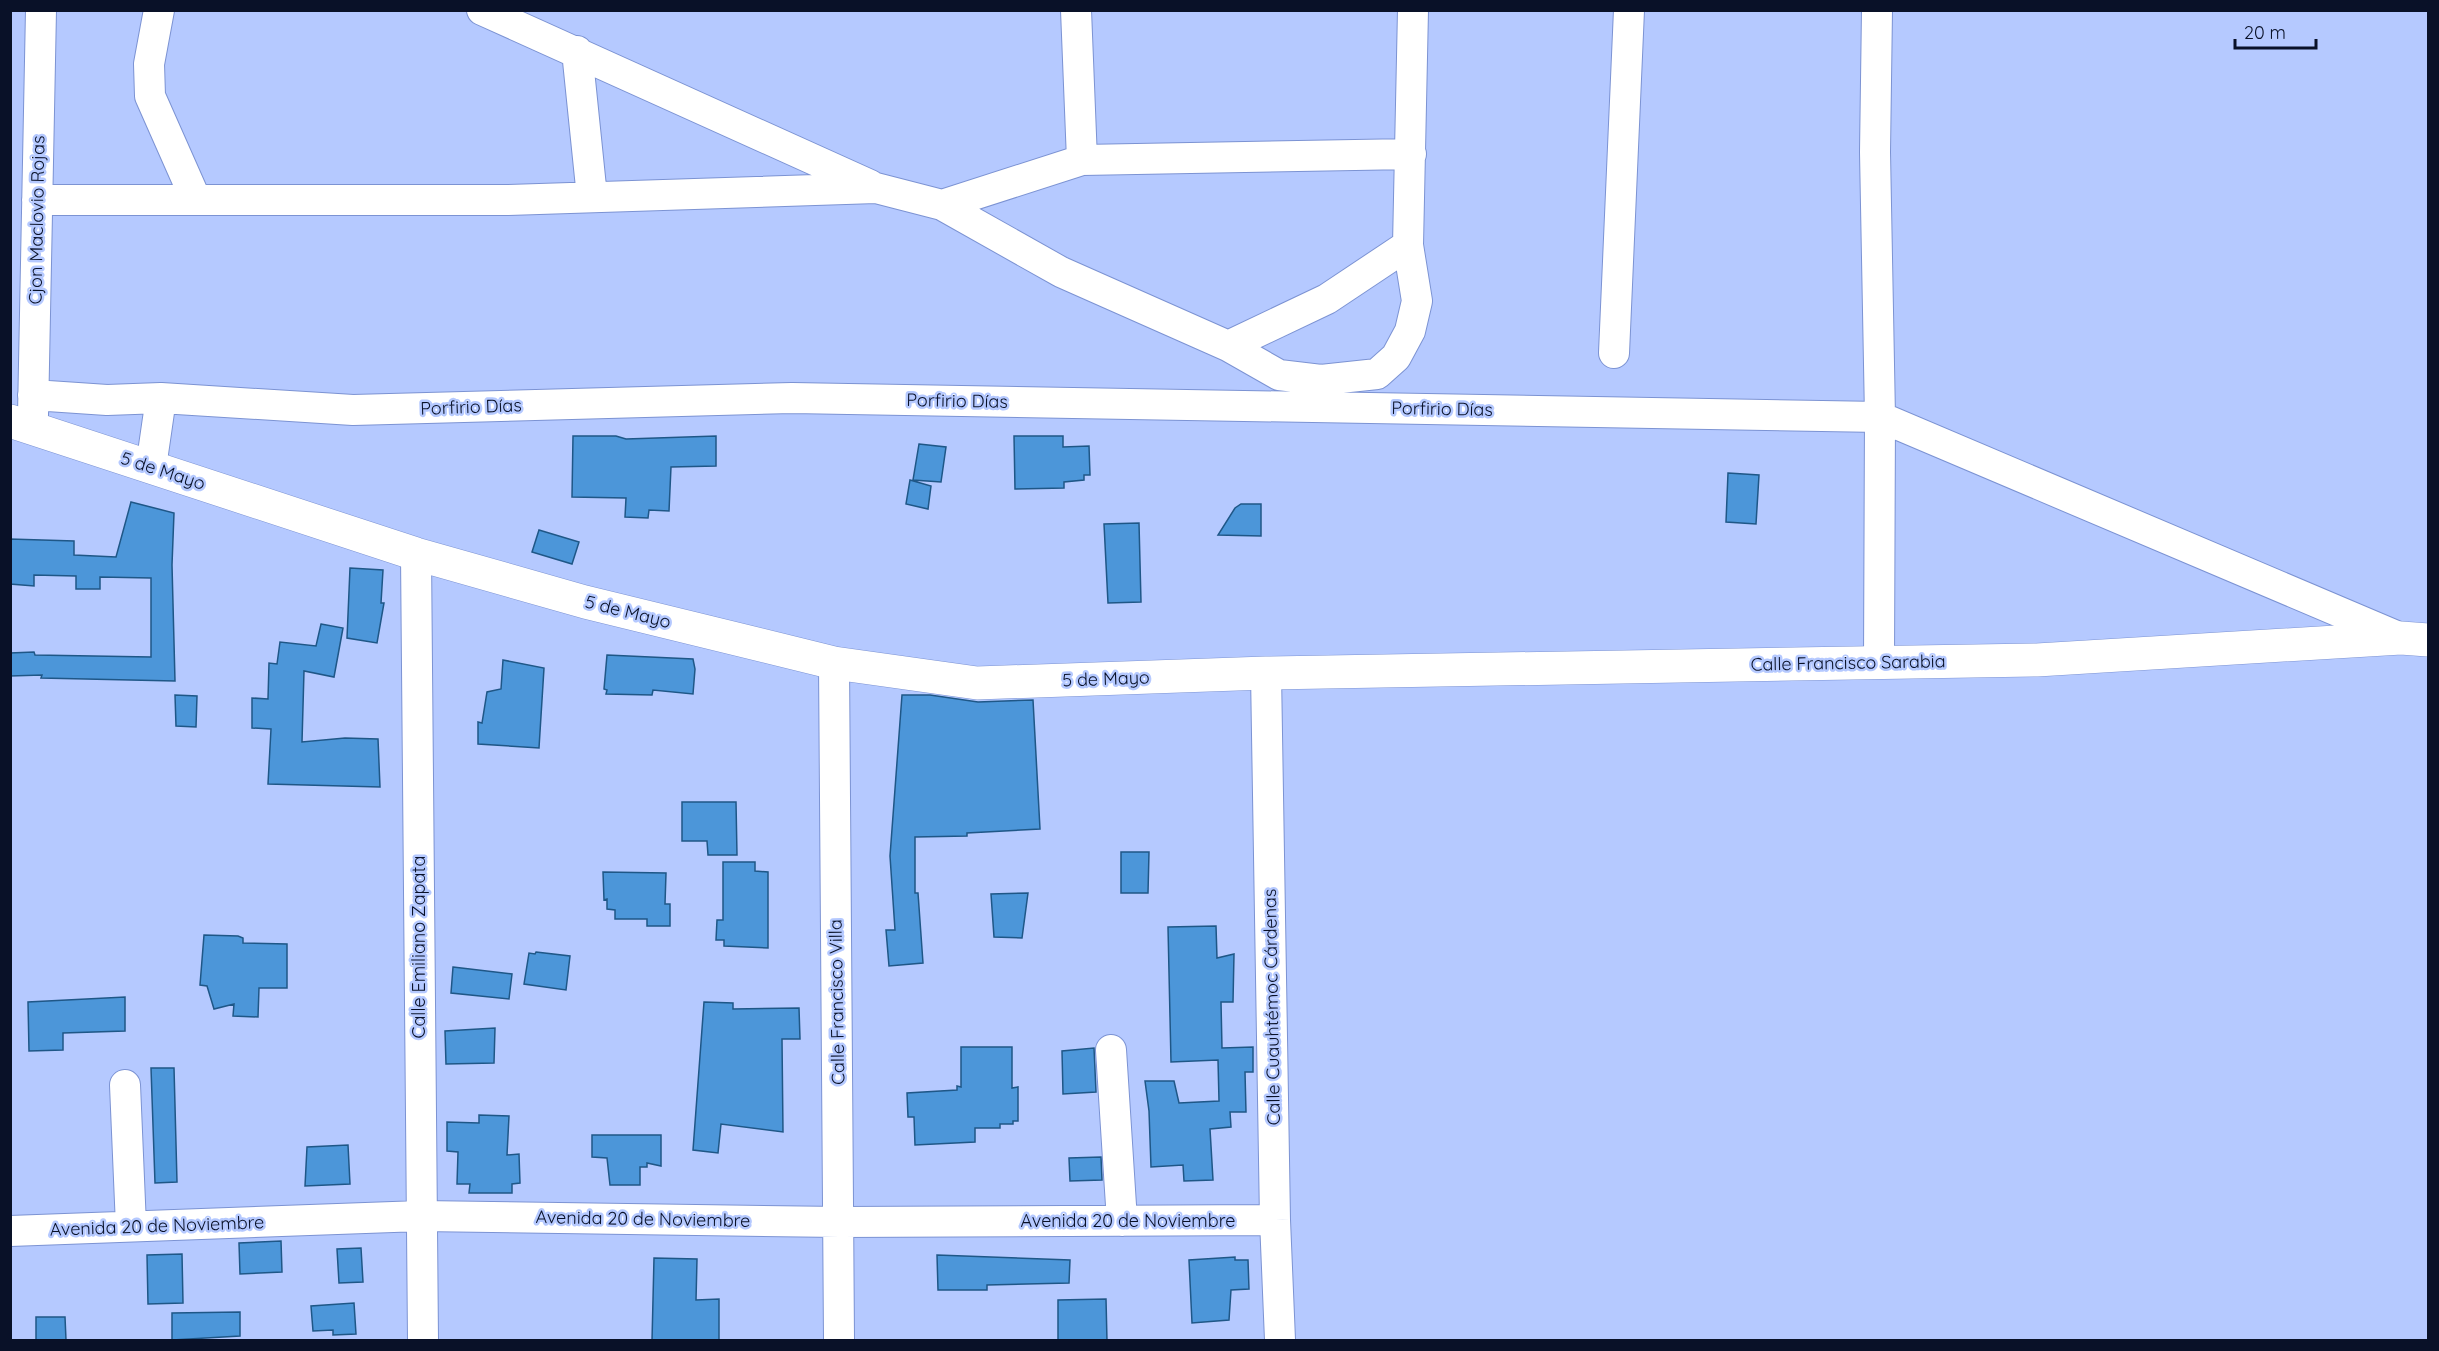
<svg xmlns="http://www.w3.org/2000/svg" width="2439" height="1351" font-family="Quicksand,sans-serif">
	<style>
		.building { fill: #4c96d9; stroke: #1f5787; stroke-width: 1.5 }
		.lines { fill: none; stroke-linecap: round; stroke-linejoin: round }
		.minor-casing { stroke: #7c93d3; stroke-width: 32 }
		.tertiary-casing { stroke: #7c93d3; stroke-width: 34 }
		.minor { stroke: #fff; stroke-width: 30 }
		.tertiary { stroke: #fff; stroke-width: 33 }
		.labels { text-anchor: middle; stroke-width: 5; stroke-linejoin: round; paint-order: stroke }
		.street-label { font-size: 18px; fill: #091128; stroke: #b5c9ff }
	</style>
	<rect width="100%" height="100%" fill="#b5c9ff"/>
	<path class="building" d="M573,436h43l10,3 90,-3v30l-45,1 -2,44 -20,-1 -1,8 -23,-1 1,-19 -54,-1z
		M1014,436h49v11l26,-1 1,29h-6v5l-20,2v6l-49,1z
		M919,444l27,3 -5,35 -28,-2z
		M1728,473l31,2 -3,49 -30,-2z
		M910,480l21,6 -3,23 -22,-5z
		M131,502l43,11 -2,52 3,116 -134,-3 1,-3 -32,1v-23l24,-1 1,3 116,2v-79l-51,-1v12h-24v-13l-42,-1v11l-24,-2v-45l64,2v14l42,2z
		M1241,504h20v32l-43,-1 17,-27z
		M1139,523l2,79 -33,1 -4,-79z
		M539,530l40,12 -7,22 -40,-12z
		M350,568l33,2 -2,33h3l-7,40 -30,-5z
		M321,624l22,4 -9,49 -30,-6 -2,71 43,-4 33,1 2,48 -112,-3 3,-55 -19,-1v-30l16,1 1,-36 8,1 3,-22 36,4z
		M607,655l86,4 2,10 -2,25 -40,-4 -1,5 -46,-1 1,-4 -3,-1z
		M503,660l41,8 -5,80 -61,-4v-22l4,1 5,-31 14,-3z
		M175,695l22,1 -1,31 -20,-1z
		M902,695h28l48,7 55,-2 7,129 -73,4v3l-52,1v56h3l5,70 -34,3 -3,-36h9l-5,-74z
		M682,802h54l1,53h-29l-1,-14h-25z
		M1121,852h28l-1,41h-27z
		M723,862h32v9l13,1v76l-44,-2v-6h-8l1,-20h6z
		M603,872l63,1 -1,31h5v22h-23v-7h-32v-9l-8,-1v-10l-3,1z
		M1028,893l-6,45 -28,-1 -3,-43z
		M1216,926l1,32 17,-4 -1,48h-12l1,46 31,-1v25h-8l1,40h-16l1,15 -21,2 3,51 -29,1 -1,-16 -32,2 -2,-56 -4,-30h29l5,22 40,-2 -1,-41 -47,2 -3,-135z
		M204,935l34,1 5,2v5l44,1v44h-28l-1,29 -25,-1 1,-12 -20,5 -7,-23 -7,-1z
		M536,952l34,4 -4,34 -42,-6 5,-31 6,1z
		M453,967l59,7 -3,25 -58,-6z
		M125,997v34l-62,2v17l-34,1 -1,-49z
		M704,1002l29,1v6l66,-1 1,31h-18l1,93 -62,-8 -3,29 -25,-3z
		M495,1028l-1,35 -48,1 -1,-33z
		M961,1047h51v41l6,-1v34h-5v3h-13v4h-25v14l-60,3 -1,-28h-6l-1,-24 50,-3v-4l4,1z
		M1094,1048l2,44 -33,2 -1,-43z
		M151,1068h23l3,114 -22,1z
		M479,1115l30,1 -2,39 12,-1 1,29 -8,1v9h-43l1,-9h-13l1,-32 -11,-1v-29l32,1z
		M592,1135h69v31l-14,-3v4h-7v18h-30l-3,-27 -15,-1z
		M348,1145l2,39 -45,2 2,-39z
		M1101,1157l1,23 -32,1 -1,-23z
		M281,1241l1,31 -42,2 -1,-31z
		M361,1248l2,34 -24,1 -2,-34z
		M182,1254l1,49 -35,1 -1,-49z
		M937,1255l133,5 -1,23 -82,2v5h-49z
		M1235,1257v3h13l1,29 -18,1 -2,30 -37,3 -3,-63z
		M654,1258l43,1 -1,41 23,-1v42h-67z
		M1106,1299l1,42h-49v-41z
		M354,1303l2,31 -23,1v-5l-20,1 -2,-25z
		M240,1312v24l-68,4v-27z
		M36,1317h29l1,23 -30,1z"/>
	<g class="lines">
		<defs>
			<path id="minor" d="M159,10l-10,54 1,32 46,104
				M482,10l388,175
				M1076,10l6,150
				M1877,10l-2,142 5,265 -1,245
				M577,51l15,146
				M37,200h471l368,-12 66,17 119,67 167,74 51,29 42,5 56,-6 19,-17 14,-26 7,-30 -9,-56 5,-235
				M942,205l140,-45 329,-6
				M1228,346l99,-47 81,-54
				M1614,353l15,-343
				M33,395l74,5 54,-2 192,12 439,-12 1088,19 521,221
				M33,415l8,-405
				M151,467l10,-69
				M416,554l7,786
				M834,663l5,677
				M1266,673l9,547 5,120
				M1111,1050l11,171
				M125,1085l6,141
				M10,1231l411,-15 419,6 435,-2"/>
			<path id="tertiary" d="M10,421l406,133 169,48 249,61 143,20 289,-10 771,-13 364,-22 27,2"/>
		</defs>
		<use href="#minor" class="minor-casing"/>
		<use href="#tertiary" class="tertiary-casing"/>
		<use href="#minor" class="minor"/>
		<use href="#tertiary" class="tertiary"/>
	</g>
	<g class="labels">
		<g class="street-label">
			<text transform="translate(37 220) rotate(-89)" y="6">Cjon Maclovio Rojas</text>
			<text transform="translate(957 401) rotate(1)" y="6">Porfirio Días</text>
			<text transform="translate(471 407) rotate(-2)" y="6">Porfirio Días</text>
			<text transform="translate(1442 409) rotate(1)" y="6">Porfirio Días</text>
			<text transform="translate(163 471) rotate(18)" y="6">5 de Mayo</text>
			<text transform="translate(628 612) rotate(14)" y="6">5 de Mayo</text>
			<text transform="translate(1848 663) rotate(-1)" y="6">Calle Francisco Sarabia</text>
			<text transform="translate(1106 679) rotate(-2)" y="6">5 de Mayo</text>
			<text transform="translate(419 947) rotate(-90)" y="6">Calle Emiliano Zapata</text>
			<text transform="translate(837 1002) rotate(-91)" y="6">Calle Francisco Villa</text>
			<text transform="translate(1272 1007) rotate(-91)" y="6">Calle Cuauhtémoc Cárdenas</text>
			<text transform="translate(643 1219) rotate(1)" y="6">Avenida 20 de Noviembre</text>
			<text x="1128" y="1227">Avenida 20 de Noviembre</text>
			<text transform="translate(157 1226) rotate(-2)" y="6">Avenida 20 de Noviembre</text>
		</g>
	</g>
	<rect width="2439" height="1351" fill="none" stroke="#091128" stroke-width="24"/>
	<path d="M2235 39v9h81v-9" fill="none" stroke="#091128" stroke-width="3"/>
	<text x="2244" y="39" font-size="18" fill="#091128" stroke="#b5c9ff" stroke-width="4.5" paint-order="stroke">20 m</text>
</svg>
